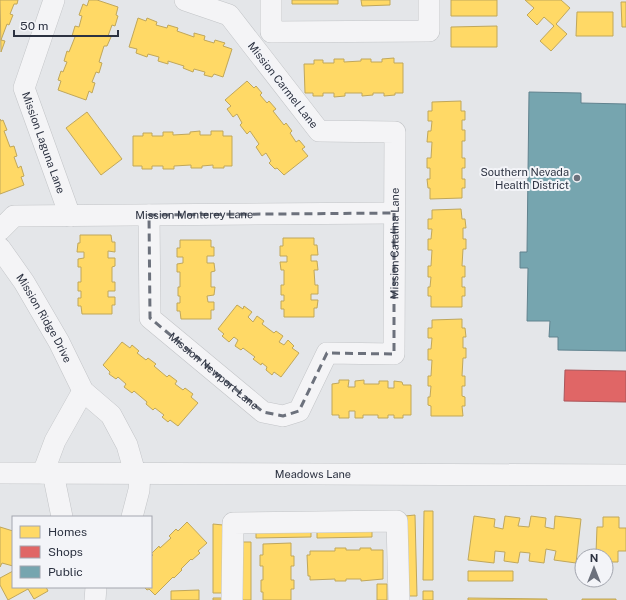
<svg xmlns="http://www.w3.org/2000/svg" width="626" height="600" font-family="'Public Sans',sans-serif">
	<style>
		.homes { fill: #ffd966; stroke: #c0a75b }
		.shops { fill: #e06666; stroke: #aa565b }
		.public { fill: #76a5af; stroke: #60828e }
		.lines { fill: none; stroke-linecap: round; stroke-linejoin: round }
		.minor-casing { stroke: #c2c4c7; stroke-width: 22 }
		.minor { stroke: #f4f4f6; stroke-width: 21 }
		.marked { fill: none; stroke: #6c717c; stroke-width: 3; stroke-dasharray: 8 5; stroke-linejoin: round }
		.poi-dot { fill: #6c717c; stroke: #f3f4f8; stroke-width: 1.5 }
		.labels { text-anchor: middle; stroke-width: 4; stroke-linejoin: round; paint-order: stroke }
		.street-label { font-size: 11px; fill: #2c3241; stroke: #f3f4f8 }
		.poi-label { font-size: 11px; fill: #2c3241; stroke: #f3f4f8; text-anchor: end }
	</style>
	<rect width="100%" height="100%" fill="#e4e6e9"/>
	<path class="homes" d="M0,0h18l-1,4h-3l-4,10 3,1 -4,10 -2,-1 -6,16 4,1 -4,11z
		M89,0h8l21,7 -2,8 2,1 -3,10 -3,-1 -4,11 3,1 -4,9h-3l-5,16 3,1 -3,10 -3,-1 -4,10 3,1 -3,10 -3,-2 -3,9 -28,-10 3,-9 -3,-1 3,-9 2,1 4,-10 -3,-1 3,-10 2,1 6,-15 -3,-1 3,-10 4,1 3,-11 -3,-1 4,-11 4,2z
		M292,0h46v4h-46z
		M361,0h29v5l-28,1z
		M451,0h46v16h-46z
		M525,0h36l9,8 -14,16 11,10 -16,17 -11,-10 14,-15 -10,-9 -7,8 -10,-10 7,-7z
		M621,2h5v25h-4z
		M577,12h36v24h-37z
		M138,18l8,3 1,-3 10,4 -1,3 11,3 1,-3 10,3 -1,3 17,6v-4l11,3 -1,4 10,3 1,-3 10,3 -2,3 9,3 -9,28 -9,-3 -2,3 -8,-2 1,-3 -11,-3 -1,3 -10,-4 1,-2 -16,-5v3l-10,-3 1,-4 -11,-3 -1,3 -11,-4 1,-4 -8,-2z
		M497,26v21h-46v-20z
		M394,58v5h9v30h-8v2l-11,1v-3h-11v2l-11,1v-3h-17v3l-11,1v-4h-11v3h-10v-3h-8l-1,-29h10v-4h9v3h11v-4h10v3l17,-1v-2h10v3h11v-3z
		M247,81l7,7 2,-2 6,7 -2,2 7,8 2,-2 7,8 -3,2 11,14 2,-2 6,8 -2,2 6,9 3,-2 6,7 -3,2 6,7 -24,19 -7,-7 -2,1 -6,-6 2,-2 -5,-8 -4,3 -6,-9 3,-3 -9,-13 -3,3 -7,-9 2,-2 -5,-9 -4,3 -6,-8 4,-3 -6,-6z
		M461,101v10h4v9h-3v10h3v11h-3v17h3v10h-3v11h3v9h-3v10l-32,1v-11h-2l-1,-9h3v-11h-3v-10h4l1,-16h-5l1,-11h3l1,-10h-4v-10h4v-9z
		M87,112l35,47 -21,16 -35,-47z
		M0,119l1,2 2,-1 4,10 -3,1 6,16 4,-1 3,10 -3,1 4,11 3,-2 3,10 -3,1 3,8 -24,9z
		M200,131v4h11v-4h12v5h9v30h-8v2h-11v-3l-11,1v2h-11v-3l-17,1v3h-11v-3h-11v3h-10v-3h-9v-30h10v-3h9v3h11v-4h10v3l17,-1v-2z
		M461,209l1,10h3l1,9h-3v11h3v10h-3l-1,17h3v11h-3v10h3v9h-3v11h-31v-11h-3v-9h2l1,-10h-3v-11h3l1,-16h-4v-11h3l1,-10h-4v-10h4v-9z
		M80,235h31l1,7h3v10l-7,-1v7h7v8l-3,1v15h3v9h-7v6h7v8h-3v9h-30l-1,-8h-3v-8h3v-7h-3v-9h3v-15h-3v-8l6,-1v-6h-7l1,-9h2z
		M283,238h31v7h3l1,10h-7v6h6l1,9h-4l1,15h3v9h-7v6h7l-1,8h-3v9h-30v-8h-3v-8h3v-6h-3v-10h3v-15h-3l-1,-8h7v-6h-7v-10h3z
		M180,240h31v7h3v9h-7v7h7l1,8 -4,1v15h4l-1,8 -7,1 1,6h6v8h-3v9h-30l-1,-8h-3v-8h3v-7h-2v-9h2v-15h-3v-8l6,-1v-6h-6v-9h3z
		M237,305l6,4 1,-3 8,6 -4,5 5,5 4,-6 7,5 -2,3 12,9 2,-2 7,5 -4,6 5,3 4,-5 6,6 -2,2 7,5 -18,24 -7,-5 -2,3 -6,-5 1,-3 -5,-4 -1,2 -8,-6 2,-2 -12,-9 -2,2 -6,-4 3,-6 -4,-3 -5,5 -7,-6 2,-2 -6,-5z
		M462,319v9h3l1,9h-3v11h3v10h-3l-1,18h3v10h-3v10l3,1v9h-3l1,10h-32v-10l-3,-1v-8h2l1,-11h-3v-10h3l1,-16h-4v-11h3l1,-11h-4v-10h4v-8z
		M122,342l8,6 2,-3 7,6 -2,2 9,7 2,-2 8,6 -2,2 13,11 2,-2 8,6 -2,3 8,6 2,-2 8,6 -2,3 7,6 -20,23 -8,-6 -2,2 -6,-5 2,-2 -9,-7 -2,2 -7,-6 1,-2 -13,-11 -2,2 -8,-6 2,-3 -8,-7 -2,2 -7,-5 1,-2 -7,-7z
		M339,380h10l-1,7h7v-6l9,-1v4h15v-3h9v7h6v-7l8,1 1,3h8v30h-8v3h-9v-3h-6v3h-10v-3h-15v3h-8v-7h-6v7h-10v-3h-7v-31l7,-1z
		M424,511h9v69h-10z
		M415,515l2,81h-10l-2,-80z
		M474,516l21,3 -1,8 9,2 2,-13 15,2 -2,8 11,1 2,-11 15,2 -1,9 9,2 1,-13 26,3 -5,44 -22,-3 2,-9 -10,-2 -2,14 -15,-2 1,-8 -10,-1 -2,11 -14,-2 1,-9 -10,-1 -1,12 -26,-3z
		M603,517h16v11h7v23h-8v11h-12v-6h-3v-3h-7l1,-26h6z
		M187,522l20,21 -9,8 2,2 -8,7 -1,-1 -10,10 1,1 -8,8 -1,-1 -18,18 -6,-6 -2,1 -3,-3h7v-30l2,-2 -2,-1 8,-8 1,2 11,-10 -2,-2 7,-7 2,2z
		M213,524l10,1v68h-10z
		M0,527l13,4v35l-11,-3 -2,4z
		M311,527v10l-55,1v-10z
		M372,527v10l-55,1v-10z
		M242,542h9v58h-10z
		M291,543v13h3v10h-3v14h3v9h-3v11h-28v-8h-2v-12h2v-14h-3v-11h3v-11z
		M335,548h11v2h14v-2h11v2h12v29l-22,2v-2h-15v2h-11v-2l-25,1v-4h-2l-1,-21h3v-4h25z
		M13,571v16h33l2,4 -14,8 -6,-10 -20,11 -8,-15v-7z
		M468,571h45v10h-45z
		M377,584h10v16h-10z
		M199,590v10h-28v-9z
		M423,591h10v9h-10z
		M213,598h10v2h-10z
		M468,598l79,1v1h-79z
		M582,599h34v1h-34z"/>
	<path class="shops" d="M565,370l61,1v31l-62,-1z"/>
	<path class="public" d="M529,92l52,1v10l45,1v247l-68,-1v-13h-9l1,-16h-23l1,-53h-8v-16h7z"/>
	<g class="lines">
		<defs>
			<g id="minor">
				<path id="s1" d="M54,0l-30,88 46,128"/>
				<path d="M271,0v32l158,-1v-31"/>
				<path id="s2" d="M149,215l1,103 113,94 20,4 16,-5 28,-58 67,1 1,-222 -76,-1 -90,-116 -44,-15"/>
				<path id="s3" d="M0,230l14,-14 380,-3"/>
				<path id="s4" d="M0,248l24,34 35,60 24,49 28,24 16,30 8,28"/>
				<path id="s5" d="M0,473l626,2"/>
				<path d="M43,473l12,-32 28,-50"/>
				<path d="M53,473l9,44"/>
				<path d="M132,517l7,-27 1,-17"/>
				<path d="M95,600l1,-13"/>
				<path d="M232,600l1,-77 164,-2 2,79"/>
			</g>
		</defs>
		<use href="#minor" class="minor-casing"/>
		<use href="#minor" class="minor"/>
	</g>
	<path class="marked" d="M394,213v141l-67,-1 -28,58 -16,5 -20,-4 -113,-94 -1,-103z"/>
	<circle class="poi-dot" cx="577" cy="178" r="4"/>
	<g class="labels">
		<g class="street-label">
			<text transform="translate(283 85) rotate(52)" y="4">Mission Carmel Lane</text>
			<text dy="4" stroke="none"><textPath href="#s1" startOffset="151">Mission Laguna Lane</textPath></text>
			<text dy="4" stroke="none"><textPath href="#s3" startOffset="200">Mission Monterey Lane</textPath></text>
			<text dy="4" stroke="none"><textPath href="#s2" startOffset="529">Mission Catalina Lane</textPath></text>
			<text dy="4" stroke="none"><textPath href="#s4" startOffset="83">Mission Ridge Drive</textPath></text>
			<text dy="4" stroke="none"><textPath href="#s2" startOffset="186">Mission Newport Lane</textPath></text>
			<text dy="4" stroke="none"><textPath href="#s5" startOffset="313">Meadows Lane</textPath></text>
		</g>
		<g class="poi-label">
			<text x="569" y="176">Southern Nevada<tspan x="569" dy="13">Health District</tspan></text>
		</g>
	</g>
	<rect x="12" y="516" width="140" height="72" fill="#f3f4f8" stroke="#a3a6af"/>
	<rect x="20" y="526" width="20" height="12" fill="#ffd966" stroke="#a3a6af"/>
	<text x="48" y="536" font-size="12" fill="#2c3241">Homes</text>
	<rect x="20" y="546" width="20" height="12" fill="#e06666" stroke="#a3a6af"/>
	<text x="48" y="556" font-size="12" fill="#2c3241">Shops</text>
	<rect x="20" y="566" width="20" height="12" fill="#76a5af" stroke="#a3a6af"/>
	<text x="48" y="576" font-size="12" fill="#2c3241">Public</text>
	<g transform="translate(594 568)"><circle r="19" fill="#f3f4f8" stroke="#a3a6af"/>
	<path d="M0-3L7 15L0 10L-7 15Z" fill="#6c717c"/>
	<text y="-6" font-size="11" font-weight="bold" text-anchor="middle" fill="#2c3241">N</text>
	</g>
	<path d="M14 30v6h104v-6" fill="none" stroke="#2c3241" stroke-width="2"/>
	<text x="20" y="30" font-size="12" fill="#2c3241" stroke="#f3f4f8" stroke-width="3" paint-order="stroke">50 m</text>
</svg>
